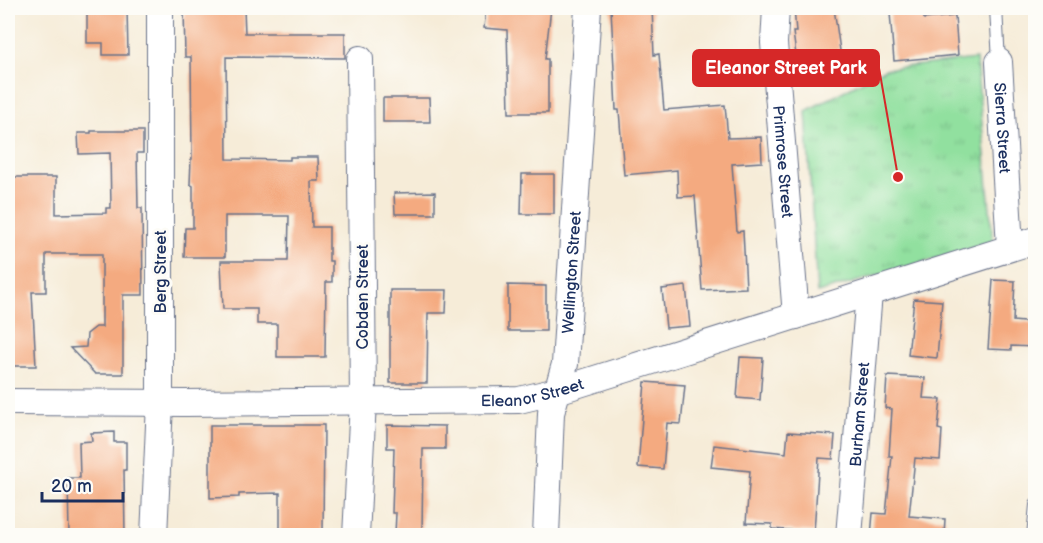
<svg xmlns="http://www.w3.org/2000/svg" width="1043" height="543" font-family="'Balsamiq Sans',sans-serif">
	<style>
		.park { fill: url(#park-tufts); stroke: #56887e; stroke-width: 1.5 }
		.building { fill: #f4aa80 }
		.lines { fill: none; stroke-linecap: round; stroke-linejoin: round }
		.service-casing { stroke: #687189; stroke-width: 14 }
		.minor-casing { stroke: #687189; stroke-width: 28 }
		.service { stroke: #fff; stroke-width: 12 }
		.minor { stroke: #fff; stroke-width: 26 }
		.labels { text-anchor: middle; stroke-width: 6; stroke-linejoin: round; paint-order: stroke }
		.street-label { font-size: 16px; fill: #1b2f5e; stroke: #fdfcf7 }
		.leader { fill: none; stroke: #d62828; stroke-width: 2 }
		.callout-dot { fill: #d62828; stroke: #fdfcf7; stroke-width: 2 }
		.callout { fill: #d62828; stroke: #d62828; stroke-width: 2 }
		.callout-label { font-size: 18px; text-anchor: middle; font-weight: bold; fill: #fff }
	</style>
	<defs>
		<pattern id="park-tufts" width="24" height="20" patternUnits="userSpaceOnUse" patternTransform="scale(1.5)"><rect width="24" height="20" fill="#91e09f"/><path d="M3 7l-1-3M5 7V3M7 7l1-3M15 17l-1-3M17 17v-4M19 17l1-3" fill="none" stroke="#7cc08b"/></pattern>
	</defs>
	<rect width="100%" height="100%" fill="#fdfcf7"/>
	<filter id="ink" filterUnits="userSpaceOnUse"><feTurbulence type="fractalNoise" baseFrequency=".0167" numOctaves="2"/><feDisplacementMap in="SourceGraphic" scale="12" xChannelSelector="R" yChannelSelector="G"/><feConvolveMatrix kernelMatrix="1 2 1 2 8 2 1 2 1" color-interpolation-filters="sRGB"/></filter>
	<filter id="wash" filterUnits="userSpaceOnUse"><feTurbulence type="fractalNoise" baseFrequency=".008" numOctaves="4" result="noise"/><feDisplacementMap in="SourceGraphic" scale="24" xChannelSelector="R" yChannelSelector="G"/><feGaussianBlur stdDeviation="1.35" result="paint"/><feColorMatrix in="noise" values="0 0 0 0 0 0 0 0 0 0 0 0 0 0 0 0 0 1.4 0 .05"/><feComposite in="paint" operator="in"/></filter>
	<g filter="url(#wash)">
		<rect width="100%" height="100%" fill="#f6ecd8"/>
		<path class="park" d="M976,59l17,183 -176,51 -11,-182 79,-42z"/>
		<g id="blocks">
			<path class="building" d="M87,8h40l1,47h-25v-12h-16z
				M184,8h60l1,25h100v25l-119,-1 1,102 63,1v-3h28l1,24h-8l1,46h17v34h3v21h-6l-1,75h-48v-33h-20v-15h-34l-2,-48h67l1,-45h-64v41h-41l1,-29h8v-42l-3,-2 1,-25h1l-1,-102h-6z
				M486,8h65l-6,51h3v54h-39l-2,-83 -23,-2z
				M611,8h41l2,47 5,-1 5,56 61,-5 3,33 33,-1 1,25 -30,2 5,68 6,-1 3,57 -44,2 -7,-94 -17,1 -1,-27 -53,5 -5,-65h-3z
				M794,8h40l8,57 -44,5 -5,-38h3z
				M923,10l1,9 31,-3 3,39 -64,6 -4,-48z
				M383,98h46l1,24h-47z
				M91,131h52v22h-6l1,55h4l1,87h-20v79h-28l-25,-26 16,-1 1,-13 9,-7h6v-73h-56v38h-14l4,74h-28v-189h48v37l50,-1v-5h5l-1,-55 -31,1 -1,-21h13z
				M522,174h32v40h-33z
				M435,192v22h-40l-1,-21z
				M993,280l22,1 -2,40 22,2v24l-24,-1v4l-23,-1z
				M508,285l38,1v45h-38z
				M686,286l4,40 -24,2 -4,-39z
				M390,290h57l-1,23h-18l-1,70h-37z
				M914,299l28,2 -5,57 -29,-3z
				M740,357l23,1 -3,42 -23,-2z
				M887,376l38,2 -2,20 18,1 -3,30 4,1 -2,30 -25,-2 -6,58 36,3 -1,17h-73l2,-23 13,1 6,-58h-3l3,-47 -7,-1z
				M645,382l40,3 -4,39 -14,-1 -4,46 -25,-2z
				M210,425h114l-1,107h-43v-39l-41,1v3l-29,1z
				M387,425l58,1v23h-22l-1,86 -27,-1 1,-21h-4l2,-65h-7z
				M114,432v10h12v28h-2l1,66h-56l-1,-58h12l-1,-36 13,-1 -1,-8z
				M788,432l47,3 -2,24 -14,-1 -5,74 -42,-3v-5l-26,-1 4,-52 -39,-4 3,-22 72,8z"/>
		</g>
	</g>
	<g filter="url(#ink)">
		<use href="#blocks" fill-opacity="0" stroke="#687189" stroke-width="1.5"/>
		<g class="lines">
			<defs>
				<path id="service" d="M996,8l3,54
					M1033,536l3,-31"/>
				<g id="minor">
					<path id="s1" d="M776,8l-2,35 22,273"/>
					<path id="s2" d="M999,62l11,185"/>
					<path id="s3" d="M8,402l177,1 334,-3 38,-9 479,-151"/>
					<path d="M154,536l6,-133v-395"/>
					<path d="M356,536l7,-134 -3,-343"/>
					<path id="s4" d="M546,536l5,-123 14,-49 23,-356"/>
					<path id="s5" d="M849,536l20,-243"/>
				</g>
			</defs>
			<use href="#service" class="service-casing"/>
			<use href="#minor" class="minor-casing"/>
			<use href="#service" class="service"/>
			<use href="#minor" class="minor"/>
		</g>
	</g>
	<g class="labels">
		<g class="street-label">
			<text dy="6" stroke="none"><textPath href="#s2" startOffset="66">Sierra Street</textPath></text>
			<text dy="6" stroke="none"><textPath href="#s1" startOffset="154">Primrose Street</textPath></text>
			<text transform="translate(160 272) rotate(-90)" y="6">Berg Street</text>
			<text dy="6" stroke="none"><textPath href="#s4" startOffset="266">Wellington Street</textPath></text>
			<text transform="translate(362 297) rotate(-90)" y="6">Cobden Street</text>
			<text dy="6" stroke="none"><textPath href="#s3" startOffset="525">Eleanor Street</textPath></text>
			<text dy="6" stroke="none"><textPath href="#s5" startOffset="122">Burham Street</textPath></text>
		</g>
	</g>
	<path class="leader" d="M898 177L879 68"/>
	<circle class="callout-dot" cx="898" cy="177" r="6"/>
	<rect class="callout" x="693" y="50" width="186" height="36" rx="6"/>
	<g class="callout-label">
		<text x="786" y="74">Eleanor Street Park</text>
	</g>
	<rect width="1043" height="543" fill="none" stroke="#fdfcf7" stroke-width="30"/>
	<path d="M42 492v9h81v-9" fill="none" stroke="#1b2f5e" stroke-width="3"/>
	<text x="51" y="492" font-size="18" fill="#1b2f5e" stroke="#fdfcf7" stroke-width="4.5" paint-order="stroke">20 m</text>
</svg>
